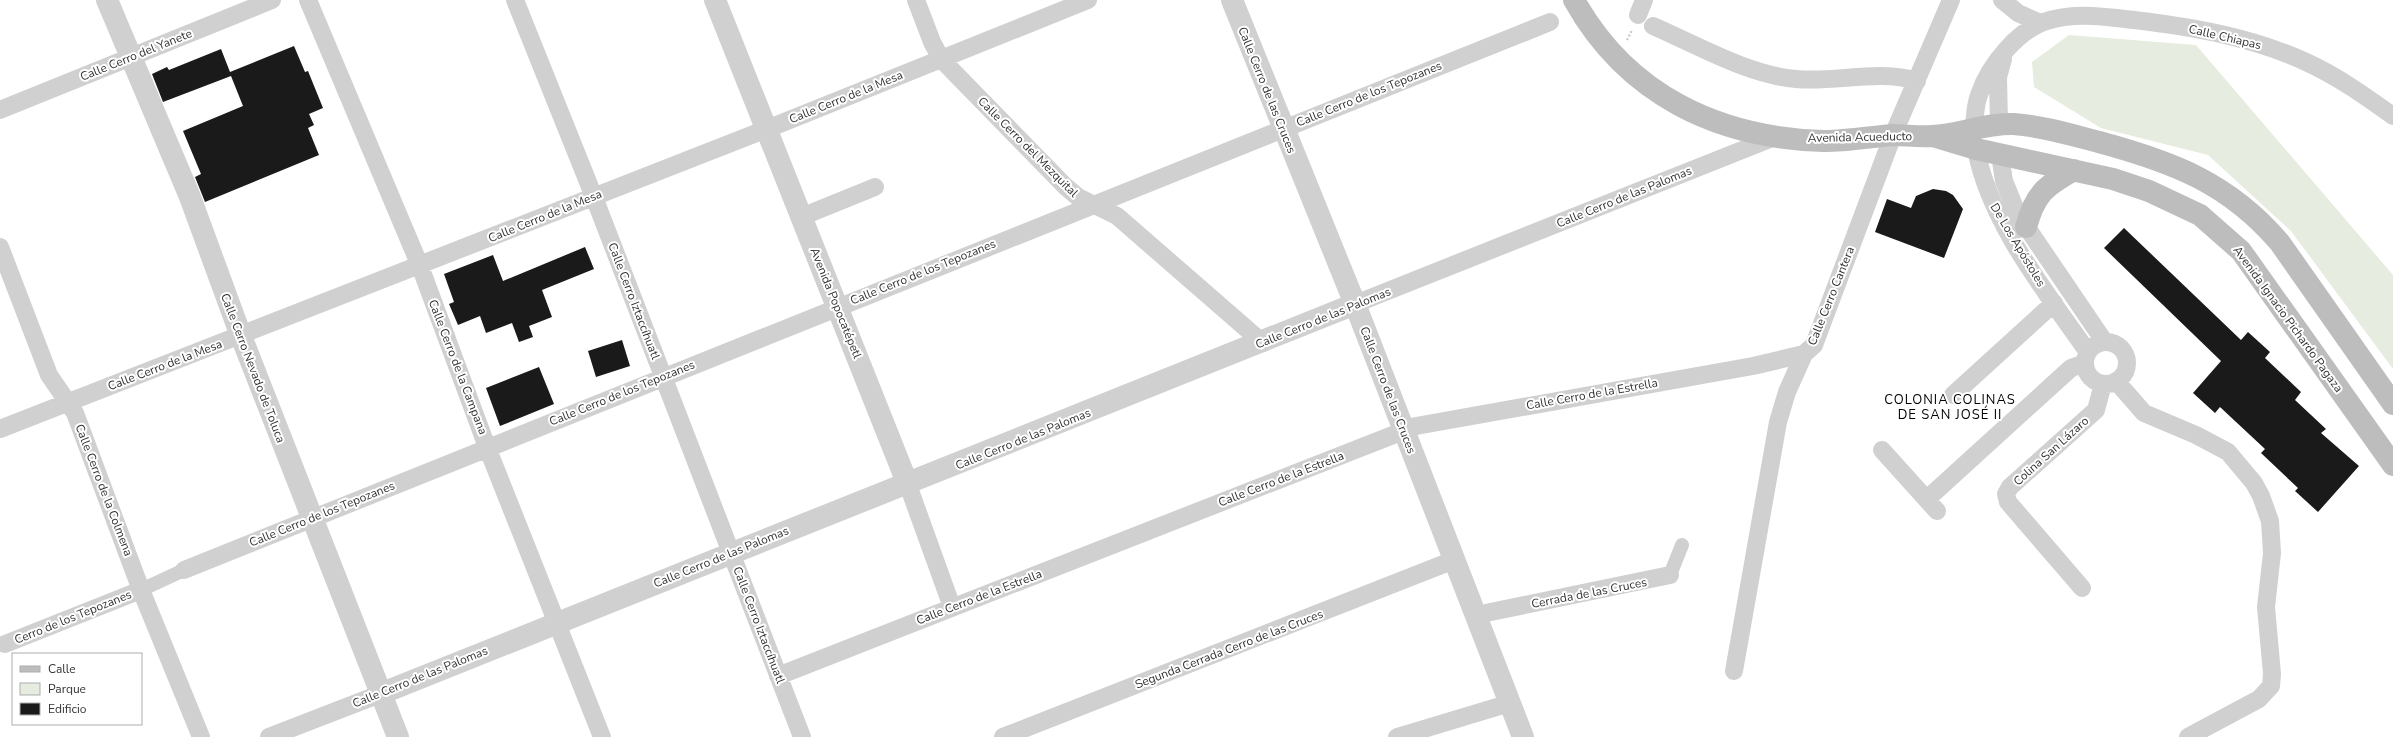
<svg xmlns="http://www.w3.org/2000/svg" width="2393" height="737" font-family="'Nunito Sans',sans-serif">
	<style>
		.green { fill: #e6ecdf }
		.building { fill: #1a1a1a }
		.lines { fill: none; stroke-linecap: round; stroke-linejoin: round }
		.path { stroke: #cdcdcd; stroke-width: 2.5; stroke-dasharray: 2 2; stroke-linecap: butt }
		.pedestrian { stroke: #d0d0d0; stroke-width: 14 }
		.minor { stroke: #d0d0d0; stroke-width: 18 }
		.tertiary { stroke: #d0d0d0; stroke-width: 22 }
		.secondary { stroke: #bdbdbd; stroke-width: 22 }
		.labels { text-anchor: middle; stroke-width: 4; stroke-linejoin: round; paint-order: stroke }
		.street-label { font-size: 12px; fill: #333; stroke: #fff }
		.neighbourhood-label { font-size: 13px; letter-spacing: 1px; fill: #000; stroke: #fff }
	</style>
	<rect width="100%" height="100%" fill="#fff"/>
	<path class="green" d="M2069,35l127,10 197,230v94l-102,-138 -83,-76 -107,-27 -67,-41 -2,-25z"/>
	<path class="building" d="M294,46l11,26 3,-1 15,37 -14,6 5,11 -6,3 11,27 -114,47 -10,-25 6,-3 -18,-43 60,-25 -12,-30 -68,26 -11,-28 15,-7 2,3 52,-21 9,23z
		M1933,189l13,2 7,4 10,14 -19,49 -69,-26 12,-33 24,9 5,-12z
		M2124,228l117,112 7,-8 22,20 -5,6 36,34 -6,8 31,29 -5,4 38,33 -41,46 -23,-21 3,-3 -37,-35 4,-4 -45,-42 -5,6 -22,-20 28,-32 -117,-113z
		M585,247l9,22 -52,21 10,27 -23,9 4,11 -14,5 -7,-19 -26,10 -6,-17 -22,9 -9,-21 5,-2 -10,-28 49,-19 10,26z
		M622,340l8,26 -34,11 -8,-26z
		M539,367l15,37 -54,22 -14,-38z"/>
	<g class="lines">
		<path class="path" d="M1627,40l5,-10"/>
		<path class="pedestrian" d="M1670,575l12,-30
			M141,590l43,-20"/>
		<path class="minor" d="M308,0l112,266 67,181 115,290
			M515,0l79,197 208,540
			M916,0l16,42 9,17 125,128 12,10 39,19 146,127
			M2002,0l16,13 22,10
			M1638,15l6,-15
			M1653,26c44,19 95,49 143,53 40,4 82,-10 121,2
			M0,110l272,-110
			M1999,124l-1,-47 5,-18
			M1974,127c1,-11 1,-22 5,-32 10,-30 40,-67 71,-75 27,-8 56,-3 84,0 59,7 118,17 172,42 31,14 59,34 87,54
			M1976,149c13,72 70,143 111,202
			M2000,155l4,26 13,32 87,128
			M801,217l74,-30
			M0,247l49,128 26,38 66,177 60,147
			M1355,304l420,-167
			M2085 363a21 21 0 1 1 42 0a21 21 0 1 1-42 0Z
			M2116,381l28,32 52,22 32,17 26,31 7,13 9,25 2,32 -6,54 6,67 -1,12 -12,13 -71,38
			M1953,395l101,-92
			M0,429l767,-300 321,-129
			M1882,450l55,61
			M908,485l44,122
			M1927,499l144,-131 14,-5
			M184,570l1366,-548
			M2082,588l-74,-86 -2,-8 4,-7 86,-77 7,-26
			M1476,615l194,-40
			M5,644l136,-54
			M1734,671l44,-249 9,-30 17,-38 10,-9 79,-210 58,-135
			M778,676l638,-250 337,-60 51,-12
			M269,737l111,-43
			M1003,737l451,-177
			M1397,737l113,-34"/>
		<path class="tertiary" d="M107,0l83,197 51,139 157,401
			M715,0l193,485
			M1232,0l123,304 168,433
			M380,694l975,-390"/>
		<path class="secondary" d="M1574,0c53,95 144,138 250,141 23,0 45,-4 68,-6 13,0 26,2 40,1 27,-1 53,-13 82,-12 28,2 58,11 85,18 74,20 130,41 181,101l113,161
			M1936,137l40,12 137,30 36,12 51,24 41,36 152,214
			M2026,227c9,-33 19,-41 48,-57"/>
	</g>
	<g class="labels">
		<g class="street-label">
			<text transform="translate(2225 37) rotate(13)" y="4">Calle Chiapas</text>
			<text transform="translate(136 55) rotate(-22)" y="4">Calle Cerro del Yanete</text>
			<text transform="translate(1267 90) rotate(68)" y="4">Calle Cerro de las Cruces</text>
			<text transform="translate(1369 94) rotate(-22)" y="4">Calle Cerro de los Tepozanes</text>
			<text transform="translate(846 97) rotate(-22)" y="4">Calle Cerro de la Mesa</text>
			<text transform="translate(1860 137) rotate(-1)" y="4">Avenida Acueducto</text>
			<text transform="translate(1028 147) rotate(45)" y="4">Calle Cerro del Mezquital</text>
			<text transform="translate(1624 197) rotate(-22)" y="4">Calle Cerro de las Palomas</text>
			<text transform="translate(545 216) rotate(-22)" y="4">Calle Cerro de la Mesa</text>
			<text transform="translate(2018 245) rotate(59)" y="4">De Los Apóstoles</text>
			<text transform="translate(923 272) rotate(-22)" y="4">Calle Cerro de los Tepozanes</text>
			<text transform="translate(1831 296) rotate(-68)" y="4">Calle Cerro Cantera</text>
			<text transform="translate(634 301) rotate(69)" y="4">Calle Cerro Iztaccíhuatl</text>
			<text transform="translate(836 303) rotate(68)" y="4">Avenida Popocatépetl</text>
			<text transform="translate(1323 318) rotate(-22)" y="4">Calle Cerro de las Palomas</text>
			<text transform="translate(2288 319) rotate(54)" y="4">Avenida Ignacio Pichardo Pagaza</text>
			<text transform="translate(165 365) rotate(-21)" y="4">Calle Cerro de la Mesa</text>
			<text transform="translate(458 367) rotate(69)" y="4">Calle Cerro de la Campana</text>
			<text transform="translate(253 368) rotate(69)" y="4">Calle Cerro Nevado de Toluca</text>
			<text transform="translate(1388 390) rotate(69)" y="4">Calle Cerro de las Cruces</text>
			<text transform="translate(622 393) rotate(-22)" y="4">Calle Cerro de los Tepozanes</text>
			<text transform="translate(1592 394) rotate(-10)" y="4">Calle Cerro de la Estrella</text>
			<text transform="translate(1023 439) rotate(-22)" y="4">Calle Cerro de las Palomas</text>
			<text transform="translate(2051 451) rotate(-42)" y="4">Colina San Lázaro</text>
			<text transform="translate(1281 479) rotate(-21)" y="4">Calle Cerro de la Estrella</text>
			<text transform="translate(104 490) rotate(69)" y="4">Calle Cerro de la Colmena</text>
			<text transform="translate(322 514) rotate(-22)" y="4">Calle Cerro de los Tepozanes</text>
			<text transform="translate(721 557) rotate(-22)" y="4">Calle Cerro de las Palomas</text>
			<text transform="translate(1589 593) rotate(-11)" y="4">Cerrada de las Cruces</text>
			<text transform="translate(979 597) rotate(-21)" y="4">Calle Cerro de la Estrella</text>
			<text transform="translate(73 617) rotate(-22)" y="4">Cerro de los Tepozanes</text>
			<text transform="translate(759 625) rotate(69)" y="4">Calle Cerro Iztaccíhuatl</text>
			<text transform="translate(1229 649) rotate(-21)" y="4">Segunda Cerrada Cerro de las Cruces</text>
			<text transform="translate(420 677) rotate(-22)" y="4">Calle Cerro de las Palomas</text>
		</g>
		<g class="neighbourhood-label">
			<text x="1950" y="404">COLONIA COLINAS<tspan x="1950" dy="15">DE SAN JOSÉ II</tspan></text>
		</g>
	</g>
	<rect x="12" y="653" width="130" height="72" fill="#ffffff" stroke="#adadad"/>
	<rect x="20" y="666" width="20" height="6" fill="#bdbdbd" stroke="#adadad"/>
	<text x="48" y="673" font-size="12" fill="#333333">Calle</text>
	<rect x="20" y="683" width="20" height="12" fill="#e6ecdf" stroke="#adadad"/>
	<text x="48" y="693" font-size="12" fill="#333333">Parque</text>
	<rect x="20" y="703" width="20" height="12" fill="#1a1a1a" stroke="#adadad"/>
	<text x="48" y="713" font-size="12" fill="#333333">Edificio</text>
</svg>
